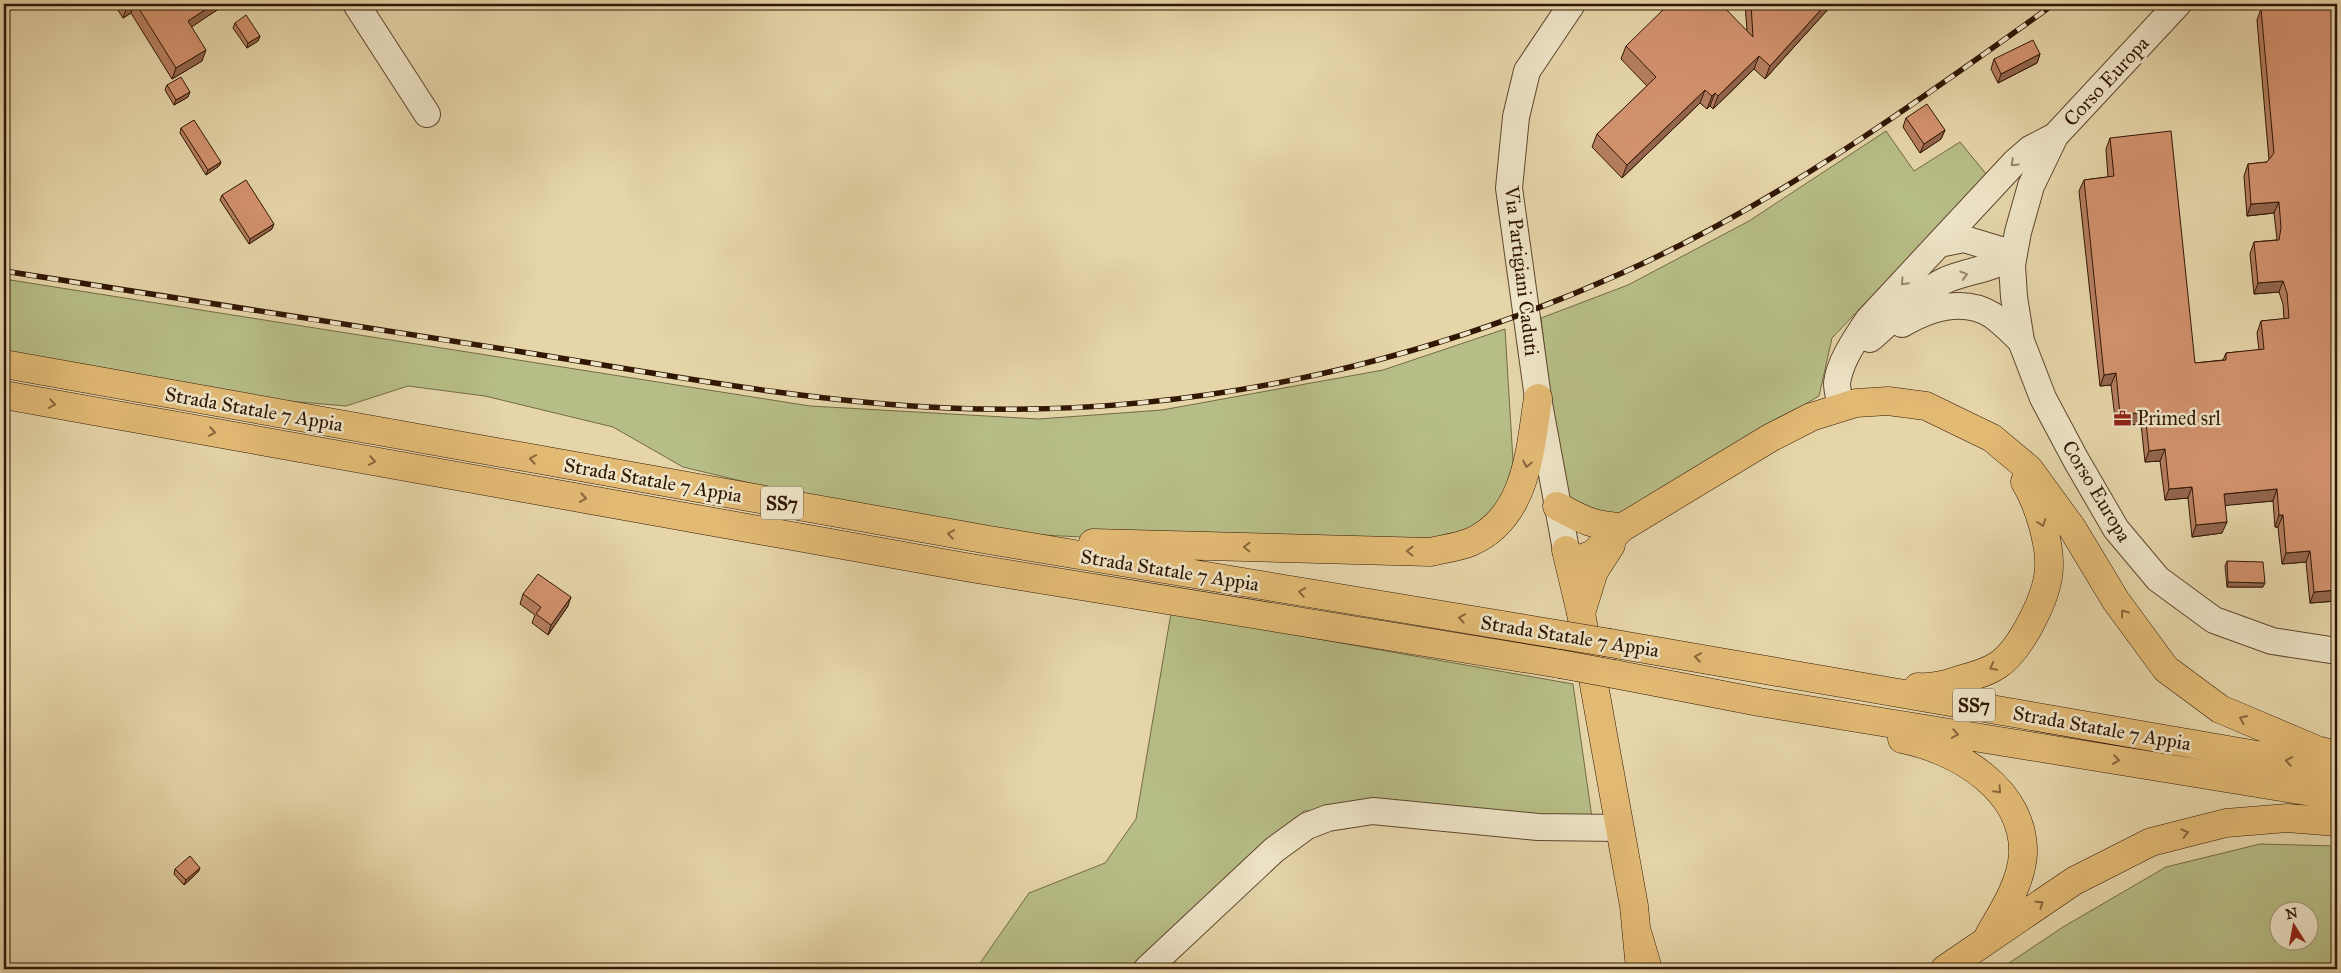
<svg xmlns="http://www.w3.org/2000/svg" width="2341" height="973" font-family="'IM FELL Great Primer',serif">
	<style>
		.green { fill: #b7bd86; stroke: #746a45; fill-rule: evenodd }
		.lines { fill: none; stroke-linecap: round; stroke-linejoin: round }
		.minor-casing { stroke: #5e462d; stroke-width: 28 }
		.major-casing { stroke: #311604; stroke-width: 29 }
		.highway-casing { stroke: #311604; stroke-width: 29 }
		.minor { stroke: #eee4c7; stroke-width: 26 }
		.major { stroke: #e2ba74; stroke-width: 28 }
		.highway { stroke: #e2ba74; stroke-width: 28 }
		.rail-casing { stroke: #311604; stroke-width: 5.5 }
		.rail { stroke: #eee4c7; stroke-width: 4; stroke-dasharray: 11; stroke-linecap: butt }
		.highway-bridge-casing { stroke: #311604; stroke-width: 29; stroke-linecap: butt }
		.highway-bridge { stroke: #e2ba74; stroke-width: 28 }
		.wall { fill: #b57e5f; stroke: #311604 }
		.shaded-wall { fill: #93664d; stroke: #311604 }
		.building { fill: #d2926e; stroke: #311604 }
		.oneway { stroke: #99876f }
		.oneway2 { stroke: #8a683c }
		.labels { text-anchor: middle; stroke-width: 5; stroke-linejoin: round; paint-order: stroke }
		.shield { fill: #eee4c7; stroke: #6a543e; stroke-width: 1 }
		.shield-label { font-size: 19px; font-weight: bold; fill: #311604 }
		.street-label { font-size: 20px; fill: #311604; stroke: #eee4c7 }
		.poi-label { font-size: 20px; fill: #311604; stroke: #eee4c7; text-anchor: start }
	</style>
	<rect width="100%" height="100%" fill="#e5d5a9"/>
	<filter id="stains"><feTurbulence type="fractalNoise" baseFrequency=".004" numOctaves="4"/><feColorMatrix values="0 0 0 0 .2 0 0 0 0 .09 0 0 0 0 .02 0 0 0 .5 -.17"/></filter>
	<radialGradient id="worn" r=".72"><stop offset=".6" stop-color="#630" stop-opacity="0"/><stop offset="1" stop-color="#630" stop-opacity=".3"/></radialGradient>
	<path class="green" d="M1886,131l28,40 46,-29 27,33 -155,163 -13,58 -207,124 -50,-24 -21,-178 87,-33 121,-64z
		M4,279l806,127 229,13 123,-9 221,-40 122,-41 9,148 -21,36 -37,27 -334,-1 -121,-6 -159,-28 -159,-38 -70,-40 -128,-31 -77,-10 -62,20 -153,-13 -189,-33z
		M1171,613l402,71 19,134 -206,-13 -82,6 -173,158h-155l53,-76 76,-30 31,-44z
		M2260,844l77,2v123h-337l63,-42 103,-60zM2278,910h30v30h-30z"/>
	<g class="lines">
		<defs>
			<path id="minor" d="M356,4l71,110
				M2178,4l-123,132 -24,50 -13,46 -6,33 2,32 7,44 22,57 33,62 40,69 42,50 56,41 58,21 65,10
				M1939,244l25,-5 50,15
				M1902,324c26,-15 61,-27 90,-9 10,7 20,17 29,26
				M1870,339c23,-20 48,-46 76,-59 23,-10 47,-10 68,-26
				M1841,407c-1,-7 -4,-16 -4,-24 3,-23 19,-44 31,-63l147,-158 15,-13 25,-13
				M1566,550l-28,-152 -29,-210 7,-71 11,-46 45,-67
				M1147,969l127,-119 33,-24 21,-8 45,-7 165,16 82,1"/>
			<path id="major" d="M1566,550l15,63 53,293 5,53"/>
			<path id="highway" d="M4,364l985,176 573,95
				M4,395l967,173 589,96
				M1557,506c26,14 36,20 66,21
				M1093,543l337,9c13,-3 29,-5 41,-10 56,-25 59,-92 67,-144
				M1570,563l23,-9 30,-27 147,-89 41,-21 45,-14 32,-2 38,5 66,32 37,31 43,59 44,73 50,68 54,40 97,41 20,5
				M1581,613l13,-42 17,-26
				M1610,643l721,125
				M1614,674l145,28 578,94
				M1918,687c16,1 29,-3 44,-8 12,-3 26,-7 36,-14 11,-7 22,-23 29,-35 9,-16 18,-34 21,-53 5,-27 -9,-72 -23,-95
				M1902,739c56,11 123,51 121,115 -2,30 -20,57 -34,81
				M1638,935l10,34
				M1945,969l129,-88 77,-39 75,-19 61,-5 50,4"/>
		</defs>
		<use href="#minor" class="minor-casing"/>
		<use href="#major" class="major-casing"/>
		<use href="#highway" class="highway-casing"/>
		<use href="#minor" class="minor"/>
		<use href="#major" class="major"/>
		<use href="#highway" class="highway"/>
		<defs>
			<path id="rail" d="M4,271c175,28 350,55 525,82 138,22 279,49 419,55 233,10 462,-40 674,-135 155,-69 295,-171 432,-269"/>
		</defs>
		<use href="#rail" class="rail-casing"/>
		<use href="#rail" class="rail"/>
		<defs>
			<path id="highway-bridge" d="M1562,635l48,8
				M1560,664l54,10"/>
		</defs>
		<use href="#highway-bridge" class="highway-bridge-casing"/>
		<use href="#highway-bridge" class="highway-bridge"/>
	</g>
	<path class="wall" d="M114,4h108l-2,4 -29,19 11,34 -30,18 -41,-66 -8,5z
		M1745,4h87l-1,2 -66,73 -11,-10 -41,40 -3,-3 -3,3 -7,-6 -78,75 -30,-31 5,-13 50,-48 -26,-27 5,-13 121,-16z
		M2261,9l76,592 -27,2 -4,-41 -24,2 -4,-37h-3l-2,-26 -48,4 -3,28 -30,4 -4,-39 -23,2 -5,-39 -15,1 -4,-38 -25,2 -5,-41 -11,1 -21,-195 5,-11 24,-3 -2,-28 4,-11 85,225 28,-3 3,-7 33,-3 -2,-17 4,-12 23,-2 -1,-15 -4,-12 -25,2 -4,-40 4,-12 22,-2 1,-1 -3,-26 -27,3 -3,-40 4,-12 19,-2 2,-2 -12,-140z
		M235,23l25,13 -2,5 -11,7 -14,-20z
		M2040,54l-3,9 -39,20 -7,-14 3,-10z
		M167,85l21,12 -14,8 -9,-15z
		M1906,118l39,12 -4,9 -21,14 -17,-26z
		M181,128l40,34 -2,4 -13,9 -26,-42z
		M222,195l50,34 -23,15 -29,-44z
		M2227,561l36,26h-36l-2,-21z
		M523,594l45,12 -20,29 -16,-12 3,-8 -15,-11z
		M200,868l-2,4 -14,13 -10,-11 1,-5z"/>
	<path class="shaded-wall" d="M133,4h2l-4,9 -8,5 4,-11z
		M214,4h8l-2,4 -36,24 4,-11z
		M1826,4h6l-1,2 -66,73 5,-13z
		M260,36l-2,5 -11,7 1,-5z
		M206,50l-4,11 -30,18 4,-11z
		M2040,54l-3,9 -39,20 3,-9z
		M1759,56l-5,13 -41,40 5,-13z
		M1705,90l-5,13 -78,75 5,-13z
		M190,92l-2,5 -14,8 2,-5z
		M1715,93l-5,13 -3,3 5,-13z
		M1945,130l-4,9 -21,14 4,-9z
		M221,162l-2,4 -13,9 2,-5z
		M2279,202l-5,11 -27,3 4,-12z
		M274,224l-2,5 -23,15 1,-5z
		M2283,281l-4,11 -25,2 4,-11z
		M2116,373l-5,12 -11,1 4,-11z
		M2145,412l-4,12 -25,2 4,-11z
		M2165,449l-5,12 -15,1 4,-11z
		M2192,487l-4,11 -23,2 4,-11z
		M2277,489l-4,12 -53,5 4,-12z
		M2279,515h4l-5,12h-3z
		M2227,522l-5,11 -30,4 4,-12z
		M2310,551l-4,11 -24,2 4,-11z
		M2228,582l37,1 -2,4h-36z
		M2337,590v11l-27,2 4,-11z
		M571,597l-3,9 -20,29 3,-10z
		M200,868l-2,4 -14,13 2,-5z"/>
	<path class="building" d="M125,4h8l-6,3z
		M136,4h78l-26,17 18,29 -30,18z
		M1669,4h52l32,33 -2,-33h75l-56,62 -11,-10 -41,40 -3,-3 -3,3 -7,-6 -78,75 -30,-31 59,-57 -30,-31z
		M2316,4h21v586l-23,2 -4,-41 -24,2 -3,-38h-4l-2,-26 -53,5 3,28 -31,3 -4,-38 -23,2 -4,-40 -16,2 -4,-39 -25,3 -4,-42 -12,2 -20,-195 30,-4 -4,-38 61,-7 24,232 31,-3v-7l38,-4 -3,-28 28,-3 -2,-25 -4,-12 -25,2 -4,-41 25,-2 2,-12 -2,-26 -28,2 -3,-40 19,-2 7,-9 -13,-144z
		M246,15l14,21 -12,7 -13,-20z
		M2033,40l7,14 -39,20 -7,-15z
		M181,77l9,15 -14,8 -9,-15z
		M1927,104l18,26 -21,14 -18,-26z
		M194,120l27,42 -13,8 -27,-42z
		M246,180l28,44 -24,15 -28,-44z
		M2227,561l36,1 2,21 -37,-1z
		M538,574l33,23 -20,28 -15,-11 5,-7 -18,-13z
		M190,856l10,12 -14,12 -11,-11z"/>
	<defs><path id="oneway-chevron" d="M-2-3.5L2.5 0L-2 3.5" fill="none" stroke-width="1.6" stroke-linecap="round" stroke-linejoin="round" transform="scale(1.25)"/></defs>
	<g class="oneway">
		<use href="#oneway-chevron" transform="translate(2014 163) rotate(136)"/>
		<use href="#oneway-chevron" transform="translate(1964 275) rotate(-17)"/>
		<use href="#oneway-chevron" transform="translate(1904 282) rotate(133)"/>
	</g>
	<g class="oneway2">
		<use href="#oneway-chevron" transform="translate(52 404) rotate(10)"/>
		<use href="#oneway-chevron" transform="translate(212 432) rotate(10)"/>
		<use href="#oneway-chevron" transform="translate(533 459) rotate(-170)"/>
		<use href="#oneway-chevron" transform="translate(372 461) rotate(10)"/>
		<use href="#oneway-chevron" transform="translate(1527 464) rotate(102)"/>
		<use href="#oneway-chevron" transform="translate(583 498) rotate(10)"/>
		<use href="#oneway-chevron" transform="translate(2042 523) rotate(71)"/>
		<use href="#oneway-chevron" transform="translate(951 534) rotate(-170)"/>
		<use href="#oneway-chevron" transform="translate(1247 547) rotate(-179)"/>
		<use href="#oneway-chevron" transform="translate(1410 551) rotate(-179)"/>
		<use href="#oneway-chevron" transform="translate(1302 592) rotate(-171)"/>
		<use href="#oneway-chevron" transform="translate(2124 613) rotate(-126)"/>
		<use href="#oneway-chevron" transform="translate(1462 618) rotate(-171)"/>
		<use href="#oneway-chevron" transform="translate(1698 657) rotate(-171)"/>
		<use href="#oneway-chevron" transform="translate(1993 667) rotate(153)"/>
		<use href="#oneway-chevron" transform="translate(2243 719) rotate(-157)"/>
		<use href="#oneway-chevron" transform="translate(1955 734) rotate(9)"/>
		<use href="#oneway-chevron" transform="translate(2116 760) rotate(9)"/>
		<use href="#oneway-chevron" transform="translate(2289 761) rotate(-170)"/>
		<use href="#oneway-chevron" transform="translate(1998 790) rotate(47)"/>
		<use href="#oneway-chevron" transform="translate(2185 833) rotate(-14)"/>
		<use href="#oneway-chevron" transform="translate(2040 904) rotate(-34)"/>
	</g>
	<defs>
		<symbol id="office-bare" viewBox="-9 -9 18 18"><path d="M-6-3h4V-5.5h4V-3h4V5H-6ZM-1-4.5V-3h2v-1.5ZM-6 0V1H6V0Z" fill="#8f2418" stroke="#eee4c7" stroke-width="2.5" paint-order="stroke"/></symbol>
	</defs>
	<g fill-rule="evenodd">
		<use href="#office-bare" x="2110" y="406" width="25" height="25"/>
	</g>
	<g class="labels">
		<g class="shield">
			<rect x="761" y="486.5" width="42" height="33" rx="4"/>
			<rect x="1953" y="688.5" width="42" height="33" rx="4"/>
		</g>
		<g class="shield-label">
			<text x="782" y="510">SS7</text>
			<text x="1974" y="712">SS7</text>
		</g>
		<g class="street-label">
			<text transform="translate(2106 81) rotate(-47)" y="7">Corso Europa</text>
			<text transform="translate(1522 271) rotate(83)" y="7">Via Partigiani Caduti</text>
			<text transform="translate(254 409) rotate(10)" y="7">Strada Statale 7 Appia</text>
			<text transform="translate(653 480) rotate(10)" y="7">Strada Statale 7 Appia</text>
			<text transform="translate(2097 491) rotate(59)" y="7">Corso Europa</text>
			<text transform="translate(1170 570) rotate(9)" y="7">Strada Statale 7 Appia</text>
			<text transform="translate(1570 636) rotate(9)" y="7">Strada Statale 7 Appia</text>
			<text transform="translate(2102 728) rotate(10)" y="7">Strada Statale 7 Appia</text>
		</g>
		<g class="poi-label">
			<text x="2137" y="425">Primed srl</text>
		</g>
	</g>
	<rect width="2341" height="973" fill="none" stroke="#e5d5a9" stroke-width="20"/>
	<rect x="5" y="5" width="2331" height="963" fill="none" stroke="#311604" stroke-width="2.5"/>
	<rect x="10" y="10" width="2321" height="953" fill="none" stroke="#311604"/>
	<g transform="translate(2294 926) rotate(349)"><circle r="24" fill="#eee4c7" stroke="#a29279"/>
	<path d="M0-4L9 19L0 12L-9 19Z" fill="#8f2418"/>
	<text y="-8" font-size="14" font-weight="bold" text-anchor="middle" fill="#311604">N</text>
	</g>
	<rect width="100%" height="100%" filter="url(#stains)"/>
	<rect width="100%" height="100%" fill="url(#worn)"/>
</svg>
